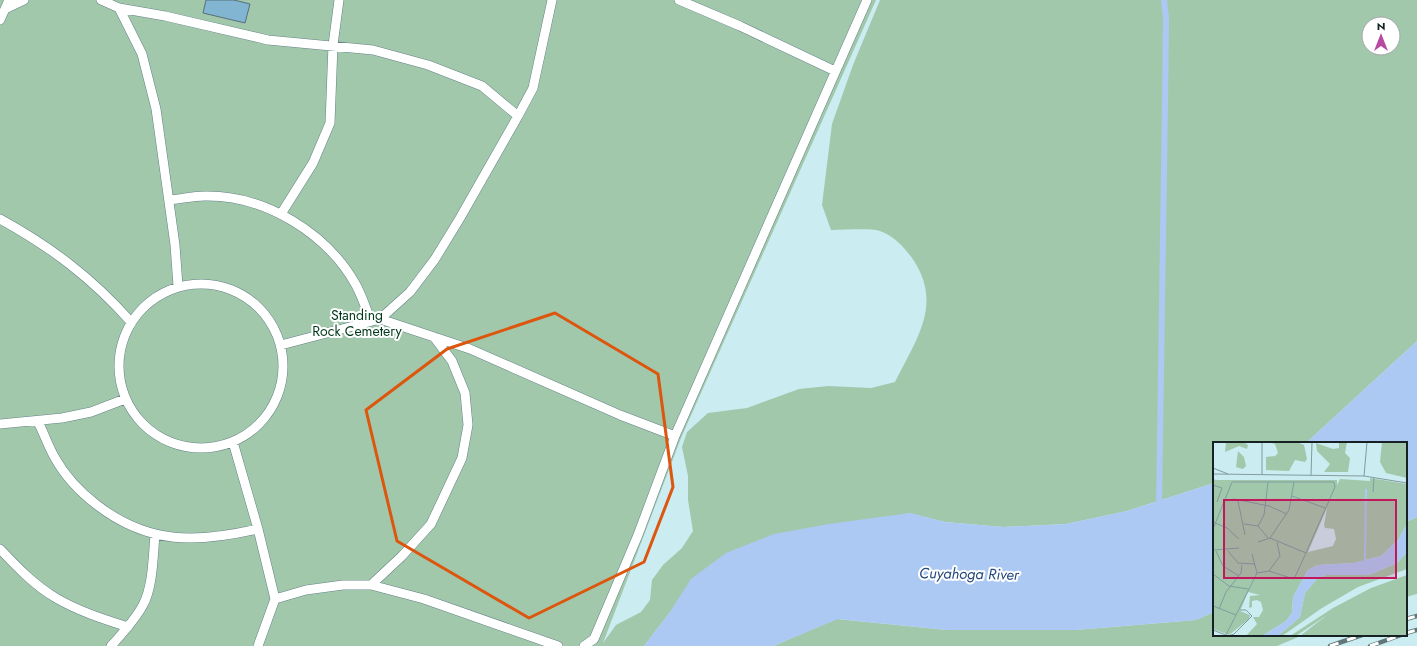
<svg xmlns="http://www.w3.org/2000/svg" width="1417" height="646" font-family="Jost,sans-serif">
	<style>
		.green { fill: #a2c8ac; fill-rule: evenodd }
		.water { fill: #acc9f3 }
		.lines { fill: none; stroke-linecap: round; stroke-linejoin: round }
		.stream { stroke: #acc9f3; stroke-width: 6 }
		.building { fill: #81b5d1; stroke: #576f7b }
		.lane-casing { stroke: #658286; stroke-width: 10 }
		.lane { stroke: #fff; stroke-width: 9 }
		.rail-casing { stroke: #617678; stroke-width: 4.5 }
		.rail { stroke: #fff; stroke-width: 3; stroke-dasharray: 9; stroke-linecap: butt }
		.marked { fill: none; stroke: #dd560d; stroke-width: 3; stroke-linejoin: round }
		.labels { text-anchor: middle; stroke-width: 4; stroke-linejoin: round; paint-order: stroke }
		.park-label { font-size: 14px; fill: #00381a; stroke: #fff }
		.water-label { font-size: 15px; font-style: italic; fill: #24497c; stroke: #fff }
		.inset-river { fill: none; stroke: #acc9f3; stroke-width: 2 }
		.inset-road { fill: none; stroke: #829b9e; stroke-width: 1 }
		.view { fill: #c2185b; fill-opacity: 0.15; stroke: #c2185b; stroke-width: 2 }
		.inset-edge { fill: none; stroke: #152122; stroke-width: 2 }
	</style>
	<rect width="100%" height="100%" fill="#cbecf0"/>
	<path class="green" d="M0,0h876l-195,438 -78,205 13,-18 25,-13 9,-12 2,-20 11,-15 19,-17 11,-17 -5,-31v-24l-6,-29 5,-15 21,-19 39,-5 52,-19 29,-3 43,2 24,-6c21,-43 49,-78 17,-124 -8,-11 -18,-22 -32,-27 -10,-3 -37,-1 -49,-1l-9,-25 10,-81 21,-59 27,-65h537v341l-111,102h-92v40l-87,28 -61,13 -63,3 -58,-5 -36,-9 -239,99 -26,34h-644zM1369,24h24v24h-24z
		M1417,517v77l-11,3v-75z
		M1214,612v23h89l-26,11h-504l64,-27 110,11h128l121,-10z"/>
	<path class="water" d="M1417,341v176l-11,5v-79h-100z
		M1214,483v129l-18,8 -121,10h-128l-109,-11 -65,27h-129l26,-34 21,-33 35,-26 48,-19 55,-10 81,-11 35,9 58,5 63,-3 61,-13z"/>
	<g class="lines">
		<path class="stream" d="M1159,508l6,-405 1,-85 -2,-18"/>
	</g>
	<path class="building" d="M206,0h28l16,4 -5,19 -42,-10z"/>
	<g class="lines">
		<defs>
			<path id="lane" d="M101,0l18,8 46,8 103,24 105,10 55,15 54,21 36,30
				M679,0l61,26 95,45
				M119,8l23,46 14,55 19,136 3,41
				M5,9l19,-9
				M0,20l9,-20
				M169,200c12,-1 24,-4 36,-4 60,-1 122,37 151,89 6,11 10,24 15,36
				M281,214l32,-51 17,-40 3,-78 6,-45
				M0,219c51,28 92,59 131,103
				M119 366a82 82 0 1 1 164 0a82 82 0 1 1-164 0Z
				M380,319l30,-27 25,-33 25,-41 58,-102 15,-28 19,-88
				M281,345l99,-26 90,30 150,66 55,21 -37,99 -44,104 -10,7
				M38,422c6,11 10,24 17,36 10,18 25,34 42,47 52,40 100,38 161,24
				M0,424l62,-6 29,-6 34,-13
				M675,436l192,-436
				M233,442l25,87 17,70
				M0,549c17,18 34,36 56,49 22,13 47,21 72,29
				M371,585l31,-29 29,-32 31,-66 6,-33 -3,-32 -13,-32 -18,-24
				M111,646c11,-12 24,-26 32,-41 10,-18 10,-49 12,-70
				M258,646l17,-47 31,-9 37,-5h28l53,14 134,47"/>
		</defs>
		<use href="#lane" class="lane-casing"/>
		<use href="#lane" class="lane"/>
		<defs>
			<path id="rail" d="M1406,619l11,-3
				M1406,633l11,-3
				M1330,646l32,-11
				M1370,646l31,-11"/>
		</defs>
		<use href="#rail" class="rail-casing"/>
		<use href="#rail" class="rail"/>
	</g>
	<path class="marked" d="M555,313l103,61 15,113 -29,75 -115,56 -132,-77 -31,-131 81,-61z"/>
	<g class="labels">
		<g class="park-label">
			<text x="357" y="320">Standing<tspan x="357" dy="16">Rock Cemetery</tspan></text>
		</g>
		<g class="water-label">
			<text transform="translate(969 574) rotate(1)" y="5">Cuyahoga River</text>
		</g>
	</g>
	<g transform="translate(1213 442)">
		<rect width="194" height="194" fill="#cbecf0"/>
		<path d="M13,0h18l4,3 -1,4 -8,-3 -14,6zM55,0h29l7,3 3,14 -2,3 -10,-2 -6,11 -23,-1v-13l9,-1 3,-3 -3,-9zM126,0h8l-2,11 5,5 -2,14h-24l6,-8 -13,-13 -1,-8 17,6 6,-1zM169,0h25v36l-21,-5 -6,-11zM25,9l6,6 2,9 -3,3 -7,-2zM0,35l2,3h122v5l3,-6 30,2v-3l37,6v40l-9,16 -17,16 -27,7 -36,2 -10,5 -15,27 -1,16 -6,8 -24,15h-16l11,-12 -4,-7h6l4,-7 -2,-8 -4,-2 -5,1v6l-3,1 1,-12 10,-1 -12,-3 -8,19 10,4 -1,4 -20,16 -16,-6zM114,66l-3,17 1,3 9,1 2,10 -3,7 -25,6zM194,110v17l-49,18 -36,21 -40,28h-4l22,-19 5,-24 12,-14 9,-4h43l28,-12zM194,133v61h-107l27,-21 -31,21h-6l43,-28 38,-20z" fill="#a2c8ac" fill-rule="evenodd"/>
		<path d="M194,82v28l-10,11 -28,12h-43l-9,4 -12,14 -5,24 -22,19h-16l24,-15 6,-8 1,-16 15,-27 10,-5 36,-2 27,-7 17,-16z" fill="#acc9f3"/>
		<path class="inset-river" d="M152,120l1,-73"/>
		<path class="inset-road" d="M0,26l15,6M0,32l151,2 43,7M49,33v-33M98,34l1,-34M151,34l3,-34M0,43l9,3 -5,14M160,50l1,-15M79,54l33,12M11,59l10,-2 35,7 18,8M25,59l7,34M0,80l14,6 12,11M31,82l14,2 11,13M45,84l6,-11 4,-33M0,87l19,-47h102l1,5 -29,66M57,96l19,-28 5,-28M0,108l26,-2M3,109l7,15 16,10M15,109l10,12 17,1M39,112l5,19M56,129l11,-15 -3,-14M0,132l16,12 19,3M0,164l23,9 -10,20M6,167l7,-17 15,-19 1,-8M23,173l21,-42 12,-2 25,8 12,-26 -36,-15 -12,4M0,188l15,6 6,-2 18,-18 -6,-6h-6"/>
		<path class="view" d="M11,58h172v78h-172z"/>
		<rect width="194" height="194" class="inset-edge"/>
	</g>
	<g transform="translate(1381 36)"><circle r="19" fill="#ffffff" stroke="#a1a6a7"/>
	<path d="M0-3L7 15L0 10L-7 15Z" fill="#b948a3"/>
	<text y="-6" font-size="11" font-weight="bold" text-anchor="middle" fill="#152122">N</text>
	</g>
</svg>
